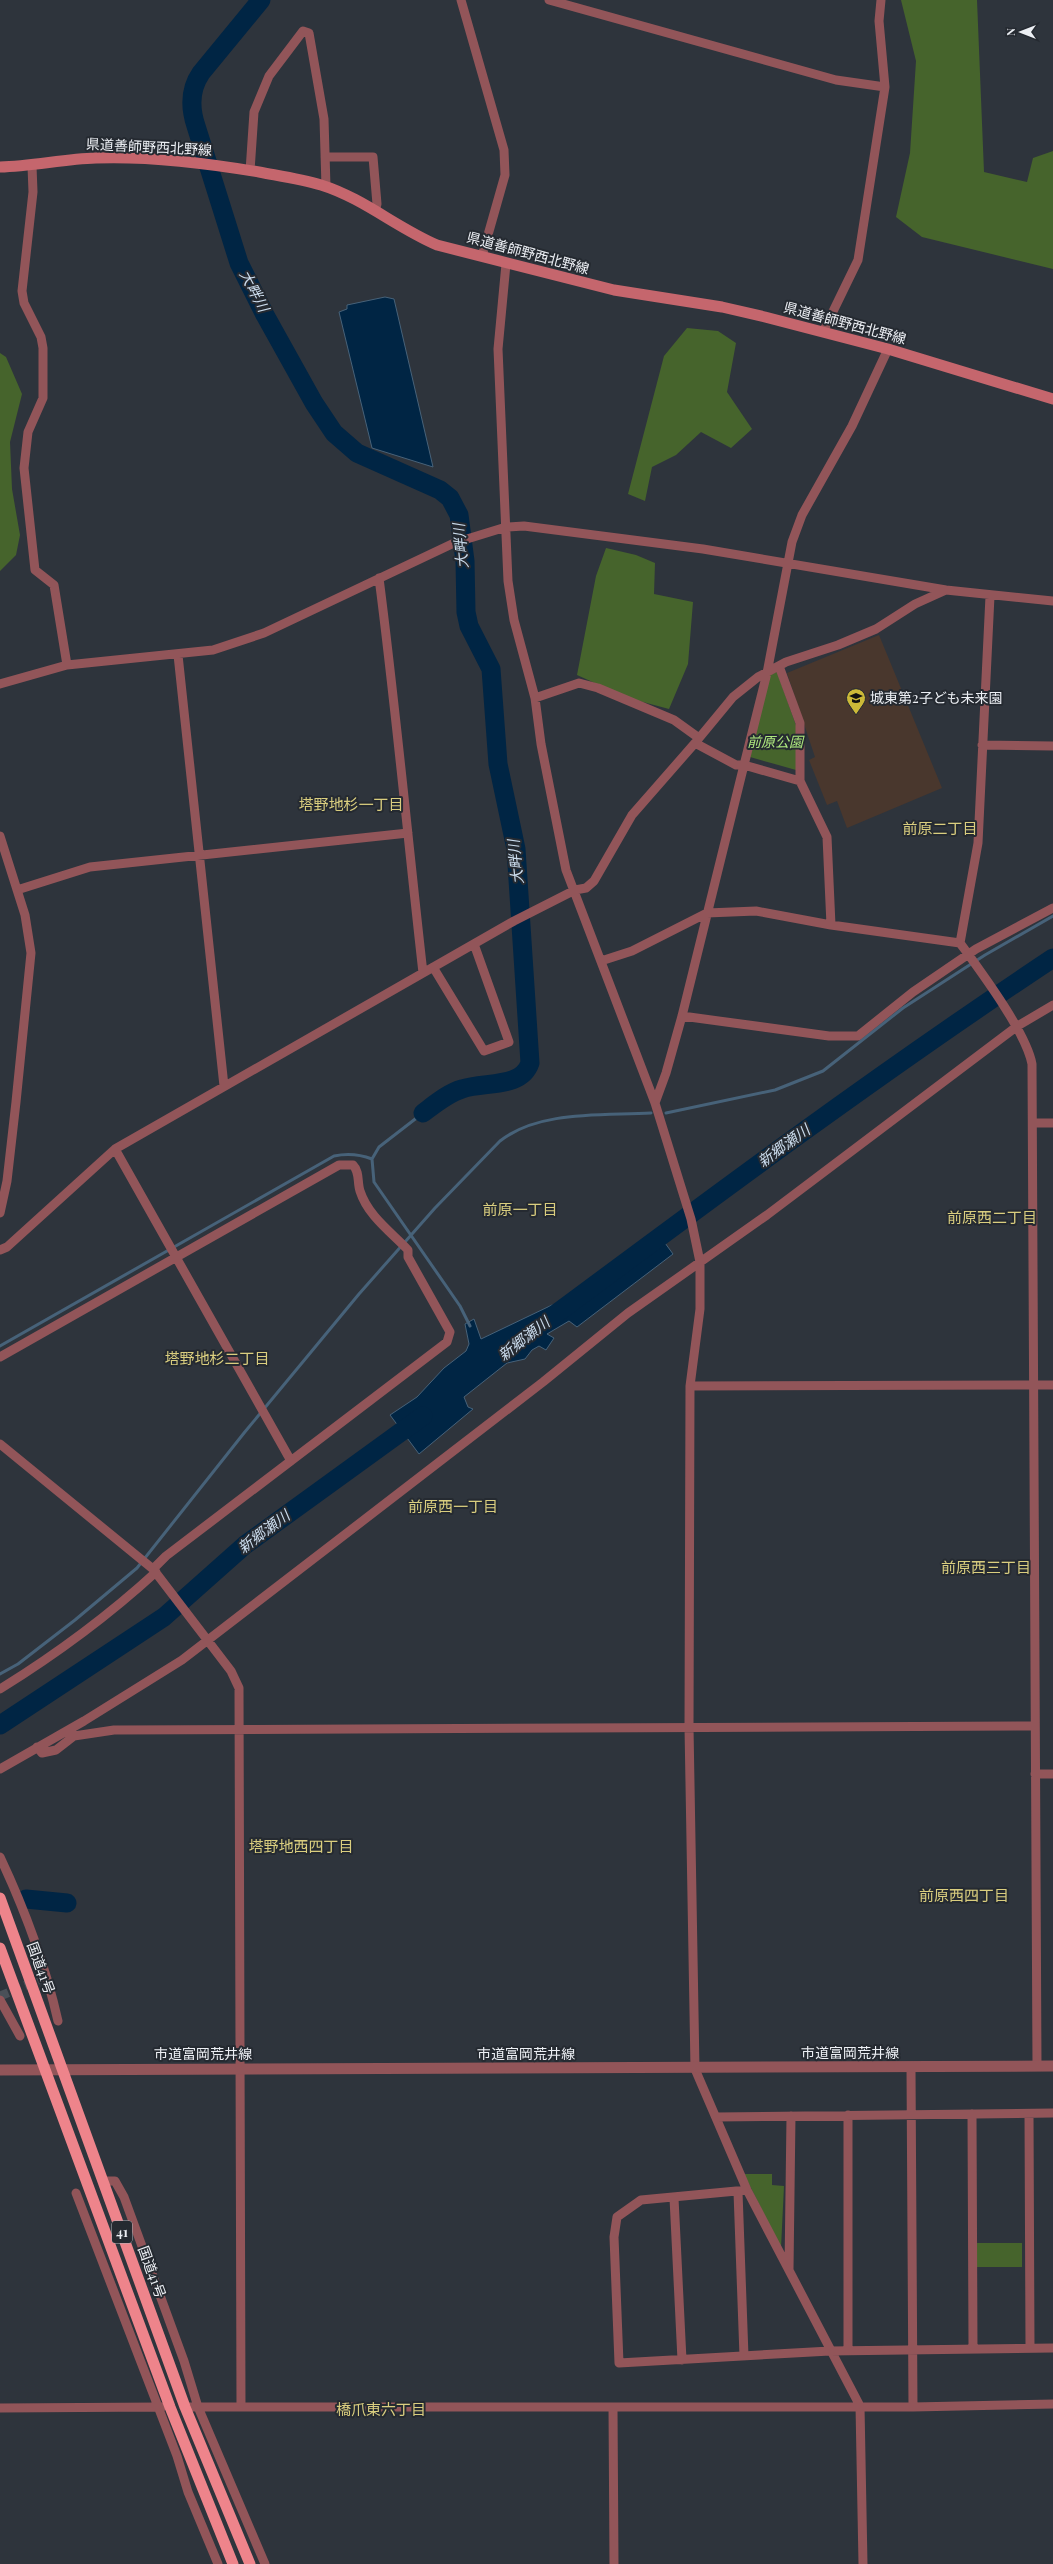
<svg xmlns="http://www.w3.org/2000/svg" width="1053" height="2564" font-family="'Playfair Display','Noto Sans JP',serif">
	<style>
		.education { fill: #49372d }
		.green { fill: #46642c }
		.water { fill: #002544; stroke: #476279 }
		.lines { fill: none; stroke-linecap: round; stroke-linejoin: round }
		.stream { stroke: #476279; stroke-width: 3 }
		.river { stroke: #002544; stroke-width: 19 }
		.minor-tunnel { stroke: #4a5058; stroke-width: 9; stroke-dasharray: 9 4.5; stroke-linecap: butt }
		.minor { stroke: #925559; stroke-width: 9 }
		.tertiary { stroke: #925559; stroke-width: 11 }
		.secondary { stroke: #c5666d; stroke-width: 11 }
		.trunk { stroke: #ee848b; stroke-width: 11 }
		.labels { text-anchor: middle; stroke-width: 4; stroke-linejoin: round; paint-order: stroke }
		.shield { fill: #252a31; stroke: #b0b4ba; stroke-width: 1 }
		.shield-label { font-size: 13px; font-weight: bold; fill: #eceff4 }
		.street-label { font-size: 14px; fill: #eceff4; stroke: #252a31 }
		.poi-label { font-size: 14px; fill: #eceff4; stroke: #252a31; text-anchor: start }
		.park-label { font-size: 14px; font-style: italic; fill: #aee87e; stroke: #252a31 }
		.water-label { font-size: 15px; font-style: italic; fill: #cbdced; stroke: #252a31 }
		.neighbourhood-label { font-size: 15px; fill: #dace7f; stroke: #252a31 }
	</style>
	<rect width="100%" height="100%" fill="#2e343c"/>
	<path class="education" d="M879,635l63,153 -95,40 -10,-27 -10,4 -18,-45 6,-3 -28,-84z"/>
	<path class="green" d="M901,0h76l7,172 43,10 6,-24 20,-7v118l-131,-32 -26,-20 14,-64 6,-92z
		M687,328l31,3 18,12 -9,49 25,37 -21,19 -30,-16 -25,23 -24,12 -7,34 -17,-7 36,-138z
		M0,353l6,4 16,37 -12,48 2,47 8,46 -4,20 -16,16z
		M606,548l30,7 19,8 -1,31 39,8 -5,62 -19,45 -41,-11 -51,-23 19,-99z
		M777,672l20,56 -1,42 -46,-13 19,-82z
		M744,2174h28v11l12,1 -3,62z
		M976,2243h46v24h-46z"/>
	<path class="water" d="M385,297l9,2 39,168 -61,-19 -33,-136 8,-3v-4z
		M665,1243l8,11 -96,73 -8,-6 -22,13 7,4 -8,12 -7,-4 -7,4 -7,9 -18,4 -43,34 4,10 5,2 -54,45 -29,-39 27,-18 27,-29 22,-17 3,-7 -4,-20 9,-5 7,20 71,-34 14,7 31,-21 20,-18z"/>
	<g class="lines">
		<path class="stream" d="M423,1113l-44,34 -7,12 2,23 86,124 10,20
			M666,1113l109,-23 48,-19 80,-63 82,-53 68,-39
			M0,1346l334,-190c14,-3 25,-2 38,3
			M0,1674l18,-10 57,-44 62,-52 107,-135 115,-139 76,-86 65,-67c39,-31 103,-25 151,-28"/>
		<path class="river" d="M261,0l-60,73c-11,16 -11,35 -5,53l43,137 26,52 49,88 20,30 23,20 83,37 10,8 9,17 6,46 1,51 3,14 22,43 7,95 18,85 14,214c-9,26 -45,18 -68,26 -14,4 -27,15 -39,24
			M541,1325c168,-125 337,-251 512,-367
			M0,1725l164,-108 81,-72 178,-129
			M26,1899l41,4"/>
		<path class="minor-tunnel" d="M0,1996l48,-20"/>
		<path class="minor" d="M461,0l43,150 1,25 -23,81
			M549,0l287,80 49,7
			M325,157h48l4,47 -2,7
			M32,166l1,26 -11,99 2,12 17,34 2,11v50l-15,34 -4,36 11,102 19,15 13,80
			M250,171l4,-59 15,-36 34,-45 6,2 15,86 2,68
			M506,264l-8,85 10,232 6,39 21,78 6,46 25,126 89,233 36,116 9,43v47l-10,77 -1,341 6,342 52,121 113,216 3,158
			M823,332l35,-72 27,-173 -6,-66 2,-21
			M379,578c17,132 29,263 44,395
			M990,596l-12,247 -18,100c21,29 66,89 72,121l5,1002
			M178,655l46,431
			M779,666l21,57v58l27,56 4,88
			M0,684l67,-19 146,-15 51,-17 190,-90 52,-16 18,-1 179,23 243,41 107,11
			M535,698l44,-15 19,5 76,32 25,18
			M695,743l38,-46 25,-20 28,-15 52,-17 38,-16 39,-25 31,-14
			M982,745l71,1
			M0,836l25,79 6,38 -15,149 -9,79 -7,32
			M17,890l73,-23 318,-34
			M601,961l31,-10 75,-38 49,-2 75,14 129,18
			M433,967l51,84 25,-9 -35,-98
			M682,1016l147,20h29l55,-44 63,-43 77,-41
			M655,1103l11,-30 16,-57 62,-251 23,-92 25,-131 10,-27 50,-89 36,-77
			M1033,1123h20
			M115,1149l176,312
			M0,1250l7,-3 108,-98 399,-228 61,-31 11,-2 8,-7 38,-66 63,-72 41,22h8l56,16
			M0,1357l339,-192h14c7,7 4,17 7,26 8,25 31,41 48,59v7l42,75 -3,10 -281,214 -13,13
			M690,1386l363,-1
			M0,1444l153,125 78,102 8,17 2,719
			M0,1689c55,-34 108,-73 156,-117
			M37,1747l5,6 14,-3 18,-14 40,-6 921,-4
			M0,1769l84,-48 98,-61 361,-278 85,-69 139,-98 249,-188 37,-22
			M1035,1774h18
			M0,1857c25,53 45,107 58,164
			M0,2000l20,36
			M911,2068l2,339
			M972,2114l1,234
			M1029,2114l1,234
			M848,2115v235
			M716,2117l337,-4
			M104,2181h11l9,16 60,164 14,46 67,157
			M747,2190l-106,10 -24,17 -3,20 5,126 211,-12 223,-3
			M738,2192l6,164
			M76,2193l101,263 11,36 30,72
			M674,2198l8,162
			M789,2269l2,-153
			M185,2407h728l140,-3
			M613,2407l1,157
			M0,2408l162,-1"/>
		<path class="tertiary" d="M0,2070l1053,-4"/>
		<path class="secondary" d="M0,167c33,-1 64,-8 96,-9 55,-2 110,5 163,14 21,4 42,7 62,13 42,13 76,43 116,60l177,45 108,17 43,10 123,32 165,50"/>
		<path class="trunk" d="M0,1898l185,509 65,157
			M0,1948l170,459 63,157"/>
	</g>
	<defs>
		<symbol id="school-pin" viewBox="-11 -11 22 30"><path d="M0 17L-7.5 6A9.5 9.5 0 1 1 7.5 6Z" fill="#ccb938" stroke="#252a31"/><path d="M0-5L7-2L0 1L-7-2ZM-4 1L0 2.5L4 1V4Q0 6-4 4Z" fill="#111"/></symbol>
	</defs>
	<g fill-rule="evenodd">
		<use href="#school-pin" x="845" y="687" width="22" height="30"/>
	</g>
	<g class="labels">
		<rect class="shield" x="112" y="2221" width="20" height="22" rx="3"/>
		<g class="shield-label">
			<text x="122" y="2237">41</text>
		</g>
		<g class="street-label">
			<text transform="translate(149 147) rotate(3)" y="5">県道善師野西北野線</text>
			<text transform="translate(528 253) rotate(15)" y="5">県道善師野西北野線</text>
			<text transform="translate(845 323) rotate(15)" y="5">県道善師野西北野線</text>
			<text transform="translate(41 1968) rotate(70)" y="5">国道41号</text>
			<text x="850" y="2058">市道富岡荒井線</text>
			<text x="203" y="2059">市道富岡荒井線</text>
			<text x="526" y="2059">市道富岡荒井線</text>
			<text transform="translate(152 2272) rotate(70)" y="5">国道41号</text>
		</g>
		<g class="poi-label">
			<text x="870" y="703">城東第2子ども未来園</text>
		</g>
		<g class="park-label">
			<text x="775" y="747">前原公園</text>
		</g>
		<g class="water-label">
			<text transform="translate(254 291) rotate(62)" y="5">大畔川</text>
			<text transform="translate(461 546) rotate(-95)" y="5">大畔川</text>
			<text transform="translate(516 862) rotate(-96)" y="5">大畔川</text>
			<text transform="translate(784 1146) rotate(-36)" y="5">新郷瀬川</text>
			<text transform="translate(524 1339) rotate(-38)" y="5">新郷瀬川</text>
			<text transform="translate(264 1532) rotate(-37)" y="5">新郷瀬川</text>
		</g>
		<g class="neighbourhood-label">
			<text x="351" y="810">塔野地杉一丁目</text>
			<text x="940" y="834">前原二丁目</text>
			<text x="520" y="1215">前原一丁目</text>
			<text x="992" y="1223">前原西二丁目</text>
			<text x="217" y="1364">塔野地杉二丁目</text>
			<text x="453" y="1512">前原西一丁目</text>
			<text x="986" y="1573">前原西三丁目</text>
			<text x="301" y="1852">塔野地西四丁目</text>
			<text x="964" y="1901">前原西四丁目</text>
			<text x="381" y="2415">橋爪東六丁目</text>
		</g>
	</g>
	<g transform="translate(1021 32) rotate(270)" stroke="#252a31" stroke-width="3" paint-order="stroke">
	<path d="M0-3L7 15L0 10L-7 15Z" fill="#eceff4"/>
	<text y="-6" font-size="11" font-weight="bold" text-anchor="middle" fill="#eceff4">N</text>
	</g>
</svg>
